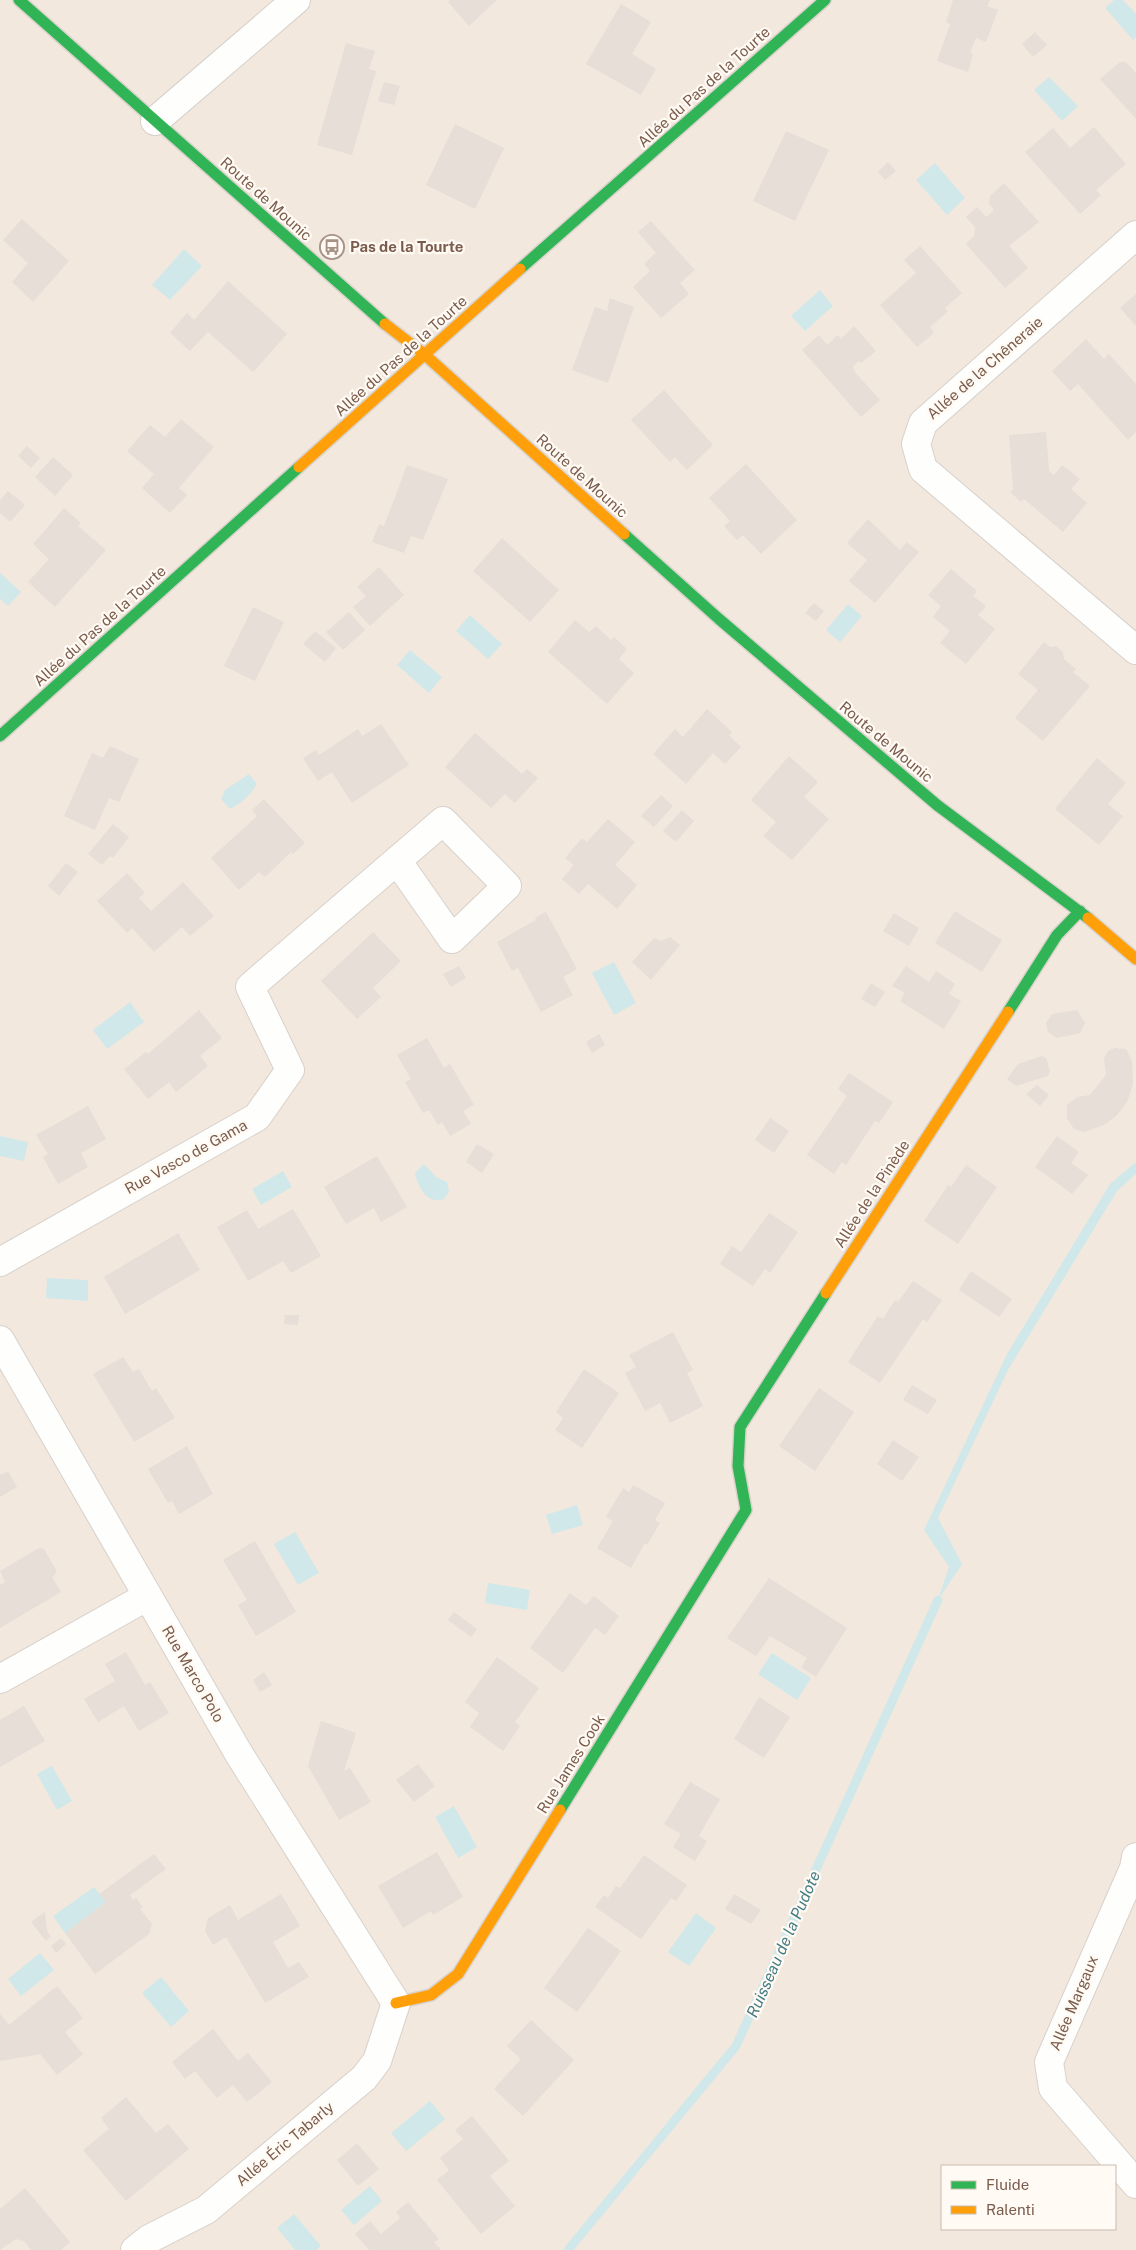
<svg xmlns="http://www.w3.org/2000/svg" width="1136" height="2250" font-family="'Public Sans',sans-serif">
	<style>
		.residential { fill: #f2e8de; fill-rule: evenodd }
		.water { fill: #d0e8ea }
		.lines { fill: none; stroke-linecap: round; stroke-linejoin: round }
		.stream { stroke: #d0e8ea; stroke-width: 9 }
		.building { fill: #e6ded7 }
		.street-casing { stroke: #d7d1cb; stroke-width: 30 }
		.fast-casing { stroke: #d9d2cb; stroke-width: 14 }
		.slow-casing { stroke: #d9d2cb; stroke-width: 14 }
		.street { stroke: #fefefd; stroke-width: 28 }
		.fast { stroke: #30b455; stroke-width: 11 }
		.slow { stroke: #ff9f0a; stroke-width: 11 }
		.labels { text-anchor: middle; stroke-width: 4.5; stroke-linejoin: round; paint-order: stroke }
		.street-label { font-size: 15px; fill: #7a5c4d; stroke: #fffaf3 }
		.poi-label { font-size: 15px; font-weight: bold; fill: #7a5c4d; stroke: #fffaf3; text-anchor: start }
		.water-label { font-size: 16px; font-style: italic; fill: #437c86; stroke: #fffaf3 }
	</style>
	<rect width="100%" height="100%" fill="#f9f5f0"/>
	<path class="residential" d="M0,0h1136v2250h-1136zM942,2166h173v63h-173z"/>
	<path class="water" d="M1114,0h9l13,14v23l-3,3 -28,-32z
		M1049,77l29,29 -16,15 -28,-31z
		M935,163l30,35 -18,17 -31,-35z
		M184,249l18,17 -32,34 -18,-15z
		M820,290l13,16 -28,25 -14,-15z
		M0,573l21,19 -13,14 -8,-7z
		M848,604l14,12 -22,26 -14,-12z
		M470,615l32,29 -14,15 -32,-28z
		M410,650l32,27 -13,16 -32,-28z
		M249,774l8,10c-7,11 -15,19 -27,25l-9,-10 4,-9z
		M614,962l22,41 -22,12 -22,-42z
		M130,1002l14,20 -37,27 -14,-19z
		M0,1136l28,6 -4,19 -24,-5z
		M1136,1162v12l-19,17 -109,179 -70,148 24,46 -24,36 11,-33 -25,-37 83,-176 103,-170z
		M424,1164l12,13 11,5 2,10 -5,7c-17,6 -26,-12 -29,-26z
		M283,1171l9,16 -31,18 -9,-16z
		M47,1278l41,2v21l-42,-3z
		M577,1505l6,20 -31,9 -6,-19z
		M295,1532l24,41 -21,12 -24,-41z
		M488,1583l42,7 -3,20 -42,-7z
		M772,1653l39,25 -14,22 -39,-26z
		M52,1766l20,35 -15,9 -20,-36z
		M454,1806l23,41 -19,11 -23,-41z
		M94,1887l12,15 -41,31 -12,-17z
		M696,1913l20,15 -27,38 -21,-14z
		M40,1953l14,17 -33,26 -13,-17z
		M161,1977l28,34 -18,16 -29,-34z
		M430,2101l15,18 -39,32 -15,-18z
		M370,2186l12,15 -28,24 -13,-15z
		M294,2214l27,32 -5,4h-21l-18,-22z"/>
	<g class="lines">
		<path class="stream" d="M568,2250l168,-204 202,-446"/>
	</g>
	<path class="building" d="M450,0h47l-28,26 -21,-24z
		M953,0h37l-3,6 11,4 -12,32 -10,-4 -6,15 3,1 -5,18 -31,-11 13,-37 -4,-2z
		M621,4l30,18 -19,32 24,15 -15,26 -55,-31z
		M1035,32l12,13 -14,12 -11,-13z
		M346,43l29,8 -6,18 7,2 -24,84 -35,-10z
		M1120,62h6l10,11v46l-36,-40z
		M384,82l16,4 -6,19 -16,-4z
		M455,124l49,24 -29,61 -49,-24z
		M1094,127l32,37 -30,26 5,5 -21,19 -55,-62 28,-24 17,20z
		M786,131l43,19 -34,71 -42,-20z
		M888,162l8,9 -11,9 -7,-8z
		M1004,183l35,39 -30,24 19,22 -23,20 -39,-44 8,-8 1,-9 -9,-10 11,-10 9,10 8,-7 -5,-6 1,-8z
		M22,219l47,42 -36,41 -21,-20 16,-19 -25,-23z
		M651,221l44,49 -15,13 9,11 -28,24 -28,-31 17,-16 -6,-7 12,-11 -18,-21z
		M920,246l42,47 -17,15 3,3 -18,16 4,6 -17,14 -37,-42 36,-32 -12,-13z
		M228,281l59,53 -34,38 -45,-40 -18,19 -20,-18 17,-20 7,7z
		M1136,294v32l-16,-18z
		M610,298l24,9 -26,76 -36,-13 23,-63 12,4z
		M854,326l22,25 -15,12 -2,-2 -6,5 1,5 26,29 -19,17 -59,-67 17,-15 8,10 11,-10 3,4z
		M1086,339l18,20 5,-5 27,30v48l-8,8 -50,-56 -8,7 -18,-20z
		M664,390l49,55 -26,25 -12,-13 -5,5 -39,-42z
		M181,419l33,28 -35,41 8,7 -17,18 -28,-25 12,-14 -27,-23 23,-26 15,12z
		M1046,432l3,39 5,4 8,-10 18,14 -9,10 16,14 -24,29 -39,-33 -3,3 -11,-10 3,-2 -4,-55z
		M27,446l13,12 -9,10 -13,-12z
		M53,457l20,18 -18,21 -20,-19z
		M746,464l51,56 -36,34 -18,-19 -6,5 -13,-14 6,-5 -21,-23z
		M407,465l41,14 -25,61 -12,-4 -7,17 -32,-11 7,-18 5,2z
		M8,491l17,14 -15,17 -10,-9v-13z
		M64,508l17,15 -3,3 28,24 -51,57 -27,-25 21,-23 -16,-15z
		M868,519l32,31 7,-8 12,10 -44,51 -26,-22 18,-21 -20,-17z
		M502,538l57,52 -29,32 -57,-51z
		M379,567l25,28 -34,31 -17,-19 13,-11 -9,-9z
		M951,569l26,22 -4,5 13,10 -8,9 17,14 -29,35 -26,-21 10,-12 -17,-14 8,-11 -13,-11z
		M814,603l10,8 -8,10 -11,-8z
		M253,607l31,15 -29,59 -31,-15z
		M349,612l16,18 -22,20 -17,-18z
		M575,620l14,12 7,-6 15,14 3,-3 13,12 -8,10 15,14 -27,31 -59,-52z
		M315,631l21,17 -11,14 -22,-18z
		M1044,642l6,5 6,-1 7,6 1,7 12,10 -3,3 17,14 -47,55 -28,-23 23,-28 -20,-16z
		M707,709l25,23 -3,3 12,12 -16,17 -12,-11 -27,31 -33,-30 22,-25 8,8z
		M381,724l28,41 -57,38 -20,-31 -14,9 -15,-23 13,-8 3,5 39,-26 4,7z
		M475,733l47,41 5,-5 11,9 -23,25 -10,-9 -14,14 -46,-41z
		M110,746l29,13 -20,43 -10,-4 -14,32 -31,-14 28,-63 11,5z
		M789,756l29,26 -14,15 25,22 -37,41 -29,-24 13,-14 -25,-22z
		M1097,758l29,25 -18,21 15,12 -24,29 -44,-36z
		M661,795l12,11 -19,21 -13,-11z
		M264,799l41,44 -12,11 -2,-2 -26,25 -6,-5 -20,18 -28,-32 46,-42 -5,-6z
		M682,810l12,11 -18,21 -13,-11z
		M608,819l27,23 -20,23 22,20 -20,24 -29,-25 -9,10 -17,-15 12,-14 -9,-7 17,-20 5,4z
		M113,824l16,13 -16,21 -3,-2 -8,9 -14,-11z
		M66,863l12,9 -19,24 -11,-10z
		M127,873l18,20 -6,5 12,13 32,-29 31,34 -24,20 -8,-9 -28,25 -22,-24 -5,5 -30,-32z
		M955,911l47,29 -20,32 -47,-29z
		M546,912l31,57 -14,8 10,18 -32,17 -23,-44 -6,3 -15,-29 39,-22 -1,-2z
		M894,913l25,15 -10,18 -26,-15z
		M373,932l28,29 -28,27 8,9 -24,22 -36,-38z
		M670,937l10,8 -29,35 -19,-18 22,-24 7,3z
		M459,966l7,12 -15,9 -8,-13z
		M906,966l23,16 7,-11 19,13 -6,10 12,7 -17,28 -44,-28 5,-8 -13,-7z
		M871,983l14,9 -10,15 -14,-8z
		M199,1010l23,28 -22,18 8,10 -32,26 -7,-10 -21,17 -24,-30 22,-17 2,2z
		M1077,1010l8,13 -5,10 -23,5 -9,-6 -2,-9 6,-9z
		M599,1034l6,11 -13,8 -6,-11z
		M427,1038l17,30 6,-4 24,41 -11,6 8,13 -21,12 -8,-14 -4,3 -9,-15 -6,3 -18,-31 6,-3 -14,-24z
		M1115,1048l11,1 6,13 1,22 -6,18 -11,14 -12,9 -20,7 -10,-3 -7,-11v-13l10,-8 13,-2 16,-20 -2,-17 4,-7z
		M1042,1056l4,2 4,13 -2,5 -32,10 -9,-7 11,-15z
		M849,1073l44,29 -14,21 -4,-2 -29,44 -4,-3 -8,12 -27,-19 40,-59 -9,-7z
		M1037,1085l12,10 -9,11 -14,-12z
		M88,1106l18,33 -25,14 7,14 -30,17 -15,-27 5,-3 -12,-19z
		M770,1118l19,13 -15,22 -19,-13z
		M1057,1136l22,16 -8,11 17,12 -16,19 -37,-27z
		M477,1144l17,10 -12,19 -16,-11z
		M377,1156l30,51 -26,15 -7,-14 -28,16 -22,-37z
		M966,1165l31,22 -39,57 -34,-23 24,-36 3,2z
		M293,1209l28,47 -30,17 -8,-12 -35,20 -31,-54 30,-17 11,19z
		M769,1213l29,19 -28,41 -5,-4 -12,17 -33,-22 12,-18 9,6z
		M178,1233l22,37 -75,44 -21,-37z
		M971,1271l41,28 -13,18 -40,-27z
		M913,1281l29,19 -15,22 -4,-3 -43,64 -32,-21 30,-46 5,3 12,-19 3,2z
		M285,1315h14l-1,10 -14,-1z
		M673,1332l20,38 -6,3 16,33 -33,17 -10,-20 -15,8 -20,-38 11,-6 -7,-12z
		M123,1357l10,15 6,-3 13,22 4,-3 19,30 -41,24 -41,-68z
		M584,1369l35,24 -37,55 -27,-18 8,-12 -7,-6z
		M912,1385l25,15 -9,14 -25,-14z
		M819,1388l35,24 -39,59 -36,-25z
		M893,1440l26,17 -17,24 -25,-17z
		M187,1446l26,48 -34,20 -7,-13 -4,2 -20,-34z
		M8,1471l9,16 -17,10v-22z
		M633,1485l32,18 -10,17 5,3 -13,22 -2,-2 -14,25 -34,-20 16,-27 -7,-4 17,-29 6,4z
		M255,1541l41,71 -40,24 -18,-31 9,-5 -24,-40z
		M39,1548l5,1 12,21 -1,5 -3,2 9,15 -61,36v-43l5,-3 -5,-11z
		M769,1578l78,50 -31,49 -15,-10 6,-9 -37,-22 -14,20 -29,-18z
		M570,1593l16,12 8,-9 25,20 -14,19 -10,-7 -32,45 -33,-25z
		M454,1612l23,17 -6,8 -23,-17z
		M126,1652l19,33 5,-3 19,31 -30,18 -15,-25 -26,16 -14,-23 31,-18 -10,-17z
		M497,1657l42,31 -24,34 5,4 -17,25 -33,-24 9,-14 -14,-11z
		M264,1672l8,13 -12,7 -7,-12z
		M759,1697l31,20 -26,41 -30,-19z
		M24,1706l21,35 -45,26v-47z
		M321,1721l35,12 -12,38 6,-3 21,34 -32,18 -31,-54z
		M418,1764l17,22 -21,16 -18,-22z
		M690,1782l30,17 -21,37 8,5 -12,20 -22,-14 8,-13 -17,-10z
		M437,1852l26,45 -30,18 -2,-4 -28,17 -25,-42z
		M154,1854l12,15 -36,26 3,5 3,-2 7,9 -3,2 12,15 -3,10 -54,40 -30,-41 41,-31 -7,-8z
		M644,1855l43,30 -11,16 -5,-3 -30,41 -46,-32 9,-12 4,3 8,-12 4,2z
		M281,1894l19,32 -27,16 15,26 11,-6 10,15 -44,26 -39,-66 -13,8 -8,-14 3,-13 22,-13 8,15z
		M734,1894l27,16 -10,14 -26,-15z
		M45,1912l2,19 4,6 -5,4 -15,-19z
		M588,1928l33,23 -44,61 -33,-24z
		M61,1938l5,6 -10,9 -5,-7z
		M57,1986l26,32 -18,14 18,22 -26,21 -17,-21 -40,7v-47l9,11z
		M531,2020l43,40 -51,56 -29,-27 27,-30 -14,-13z
		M213,2029l25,32 10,-8 24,29 -25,20 -14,-17 -16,13 -22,-27 -10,8 -13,-17z
		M126,2097l30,36 12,-9 21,25 -63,52 -43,-51 26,-21 -8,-11z
		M472,2116l37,45 -19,15 25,30 -34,28 -44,-54 12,-10 -9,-12 23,-19 -8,-9z
		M357,2143l22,26 -21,17 -21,-26z
		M25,2188l45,54 -9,8h-30l-7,-9 -8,-2 -16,11v-41z
		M408,2202l31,37 -5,3 7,8h-72l-14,-16 15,-13 11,13 19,-16 -4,-6z"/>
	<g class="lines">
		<defs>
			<path id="street" d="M155,121l141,-121
				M1136,235l-213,188 -7,21 7,25 213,181
				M0,1262l257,-145 33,-47 -40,-83 193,-166 64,65 -55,53 -54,-77
				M0,1340l239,414 157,249 -19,58 -13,17 -158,132 -57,29 -14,11
				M0,1679l148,-83
				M1136,1857l-2,11 -85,194 4,26 83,96"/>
			<path id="fast" d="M19,0l366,324
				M520,269l305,-269
				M624,534l95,85 218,186 151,113
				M0,736l299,-269
				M1008,1012l49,-77 23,-24
				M560,1810l186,-300 -8,-44 2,-39 86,-134"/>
			<path id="slow" d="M385,324l39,30 200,180
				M299,467l221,-198
				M1088,918l48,41
				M826,1293l182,-281
				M396,2003l35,-8 27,-21 102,-164"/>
		</defs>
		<use href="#street" class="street-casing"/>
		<use href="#fast" class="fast-casing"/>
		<use href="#slow" class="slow-casing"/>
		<use href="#street" class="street"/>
		<use href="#fast" class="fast"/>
		<use href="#slow" class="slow"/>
	</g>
	<defs>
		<symbol id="bus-ring" viewBox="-11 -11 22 22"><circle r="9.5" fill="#fffaf3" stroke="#a69286" stroke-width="1.5"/><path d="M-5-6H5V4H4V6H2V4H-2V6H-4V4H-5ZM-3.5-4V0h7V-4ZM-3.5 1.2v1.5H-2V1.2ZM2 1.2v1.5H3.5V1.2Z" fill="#a69286"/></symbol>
	</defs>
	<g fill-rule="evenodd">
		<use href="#bus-ring" x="318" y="233" width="28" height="28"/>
	</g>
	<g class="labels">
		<g class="street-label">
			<text transform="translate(704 87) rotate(-42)" y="5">Allée du Pas de la Tourte</text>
			<text transform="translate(266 199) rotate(42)" y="5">Route de Mounic</text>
			<text transform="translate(401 356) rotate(-42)" y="5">Allée du Pas de la Tourte</text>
			<text transform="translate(985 368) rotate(-41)" y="5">Allée de la Chêneraie</text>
			<text transform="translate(582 476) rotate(42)" y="5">Route de Mounic</text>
			<text transform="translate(100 626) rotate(-42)" y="5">Allée du Pas de la Tourte</text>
			<text transform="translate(886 742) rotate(40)" y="5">Route de Mounic</text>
			<text transform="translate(186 1157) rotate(-29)" y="5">Rue Vasco de Gama</text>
			<text transform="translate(872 1194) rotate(-57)" y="5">Allée de la Pinède</text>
			<text transform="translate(193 1674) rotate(60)" y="5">Rue Marco Polo</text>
			<text transform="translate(571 1764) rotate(-58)" y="5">Rue James Cook</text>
			<text transform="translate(1074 2003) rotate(-67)" y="5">Allée Margaux</text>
			<text transform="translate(285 2144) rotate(-40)" y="5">Allée Éric Tabarly</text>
		</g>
		<g class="poi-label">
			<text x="350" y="252">Pas de la Tourte</text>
		</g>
		<g class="water-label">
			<text transform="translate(783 1944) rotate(-66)" y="6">Ruisseau de la Pudote</text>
		</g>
	</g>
	<rect x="941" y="2165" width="175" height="65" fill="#fffaf3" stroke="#cabbb1"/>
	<rect x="951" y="2181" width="25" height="8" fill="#30b455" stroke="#cabbb1"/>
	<text x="986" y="2190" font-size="15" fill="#7a5c4d">Fluide</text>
	<rect x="951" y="2206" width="25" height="8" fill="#ff9f0a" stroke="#cabbb1"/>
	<text x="986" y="2215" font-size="15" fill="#7a5c4d">Ralenti</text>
</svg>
